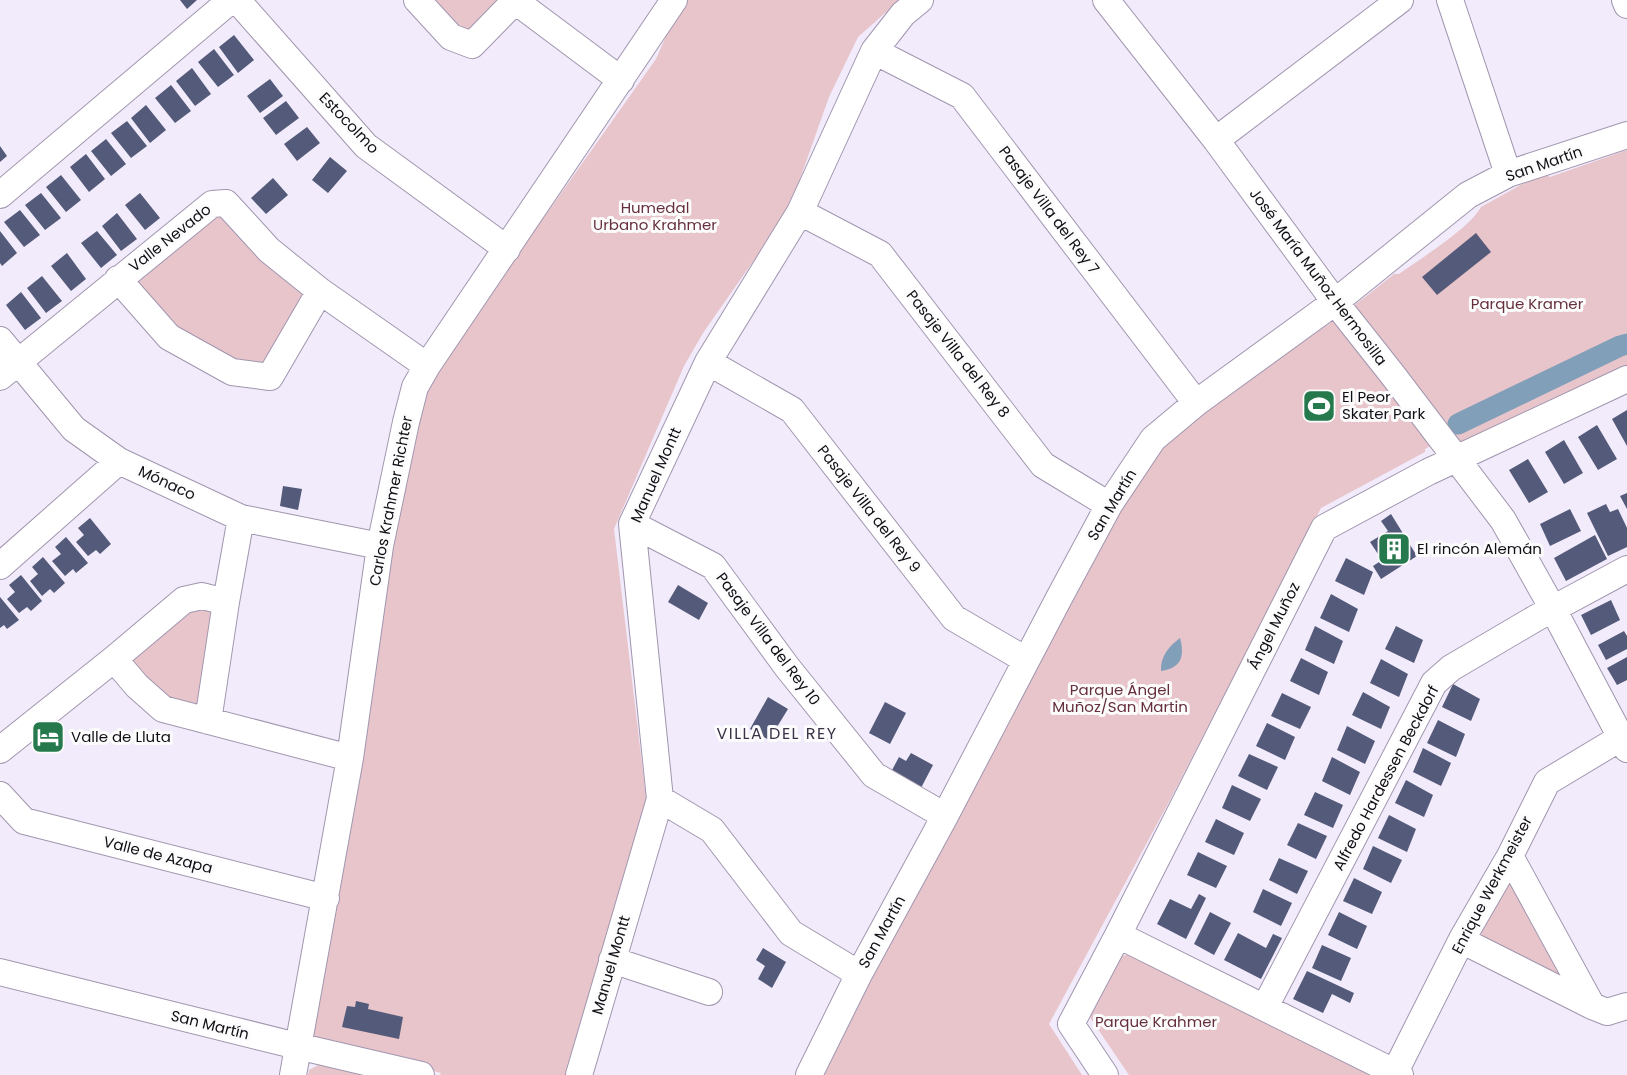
<svg xmlns="http://www.w3.org/2000/svg" width="1627" height="1075" font-family="Poppins,sans-serif">
	<style>
		.green { fill: #e7c5cb }
		.water { fill: #819fb9 }
		.lines { fill: none; stroke-linecap: round; stroke-linejoin: round }
		.canal { stroke: #819fb9; stroke-width: 21 }
		.building { fill: #545a79 }
		.minor-casing { stroke: #a196af; stroke-width: 28 }
		.minor { stroke: #fff; stroke-width: 26 }
		.labels { text-anchor: middle; stroke-width: 6; stroke-linejoin: round; paint-order: stroke }
		.street-label { font-size: 15px; fill: #120e16; stroke: #fcfcfc }
		.park-label { font-size: 15px; fill: #662f3d; stroke: #fcfcfc }
		.poi-label { font-size: 15px; fill: #120e16; stroke: #fcfcfc; text-anchor: start }
		.neighbourhood-label { font-size: 16px; letter-spacing: 1.5px; fill: #3c3247; stroke: #fcfcfc }
	</style>
	<rect width="100%" height="100%" fill="#f2ebfb"/>
	<path class="green" d="M424,0h78l-28,34 -23,-3z
		M682,0h218l-42,37 -29,60 -40,113 -86,123 -19,33 -70,163 33,277 -50,161 -32,108h-125l1,-2 -126,-34 -4,-7 80,-486 33,-159 232,-328z
		M1627,150v217l-157,75h-14l-5,-7 -26,14v3l-104,56 -151,292 -121,224 33,51h-260l288,-554 43,-67 44,-39 124,-94 5,5 43,-32 25,-20h5c21,-15 71,-46 82,-67l63,-35 6,5z
		M208,214l19,3 77,70 4,15 -41,60 -13,5 -12,-1 -64,-31 -43,-49 -1,-11z
		M188,604h22l8,12 -14,88 -9,7 -32,-8 -34,-34v-16z
		M1504,872l68,110 -92,-43 -4,-13z
		M1135,953l237,122h-243l-38,-56 -3,-10 30,-52z
		M324,1062l48,13h-64l1,-5z"/>
	<path class="water" d="M1180,638c5,19 1,30 -19,33 -1,-14 8,-25 19,-33z"/>
	<g class="lines">
		<path class="canal" d="M1458,424l162,-78 7,-2"/>
	</g>
	<path class="building" d="M180,0h17l-10,9z
		M234,35l20,25 -16,13 -19,-26z
		M214,49l20,26 -16,12 -20,-25z
		M192,68l19,26 -16,12 -19,-25z
		M270,79l13,17 -23,17 -13,-17z
		M171,85l20,26 -16,12 -20,-25z
		M286,101l13,17 -23,17 -13,-17z
		M146,105l20,25 -16,13 -19,-25z
		M127,121l20,25 -16,12 -20,-25z
		M307,127l13,16 -23,18 -13,-17z
		M106,139l20,25 -15,12 -20,-25z
		M0,146l7,10 -7,6z
		M86,154l19,25 -16,13 -19,-25z
		M330,157l17,14 -19,22 -16,-13z
		M61,175l20,25 -15,12 -20,-25z
		M273,178l15,17 -22,19 -15,-16z
		M41,193l20,25 -16,12 -20,-25z
		M140,193l20,25 -15,12 -20,-25z
		M20,210l20,25 -16,12 -20,-25z
		M117,213l20,26 -16,12 -19,-25z
		M0,231l17,22 -15,13 -2,-3z
		M97,231l20,24 -16,13 -20,-25z
		M1476,233l15,19 -54,43 -15,-18z
		M67,253l19,26 -15,12 -20,-25z
		M42,276l20,25 -16,12 -19,-25z
		M21,292l20,26 -16,12 -19,-25z
		M1627,410v36l-15,-27z
		M1597,425l20,34 -19,11 -20,-33z
		M1564,440l19,33 -19,11 -19,-32z
		M1528,459l20,33 -19,11 -20,-33z
		M283,486l19,3 -4,21 -18,-4z
		M1627,493v16l-7,-13z
		M1606,504l4,8 8,-3 9,19v19l-19,9 -21,-43z
		M1570,509l11,22 -31,15 -10,-22z
		M1391,514l26,42 -36,23 -8,-13 9,-6 -12,-18 18,-11 -7,-10z
		M90,518l21,26 -11,10 -4,-4 -8,6 -12,-14 8,-7 -6,-7z
		M1595,535l12,24 -41,22 -12,-23z
		M66,537l22,26 -12,10 -3,-4 -8,7 -13,-15 9,-7 -6,-7z
		M43,557l22,26 -11,10 -4,-4 -8,7 -12,-15 8,-7 -6,-7z
		M1346,558l27,14 -9,23 -29,-14z
		M21,575l21,26 -11,10 -4,-4 -8,6 -12,-14 8,-7 -6,-7z
		M678,585l30,18 -9,17 -31,-18z
		M1331,594l27,15 -9,23 -29,-14z
		M0,597l19,23 -12,9 -3,-4 -4,3z
		M1611,600l9,20 -29,15 -10,-20z
		M1315,626l28,15 -9,23 -29,-14z
		M1396,626l27,14 -9,23 -29,-14z
		M1624,631l3,5v13l-21,11 -8,-15z
		M1627,657v23l-10,5 -10,-17z
		M1301,658l27,14 -9,23 -29,-14z
		M1381,659l27,15 -9,23 -29,-14z
		M1453,684l27,15 -9,22 -29,-14z
		M1363,692l27,15 -9,22 -29,-14z
		M1282,693l29,14 -11,22 -29,-13z
		M768,697l20,12 -19,31 -19,-11z
		M885,702l21,11 -16,31 -21,-11z
		M1438,720l27,14 -9,23 -29,-14z
		M1267,723l28,14 -10,23 -29,-14z
		M1347,726l28,15 -10,23 -28,-14z
		M1423,748l28,15 -10,23 -28,-14z
		M911,753l22,12 -12,23 -30,-16 8,-15 7,4z
		M1249,754l29,13 -11,23 -29,-14z
		M1332,757l28,15 -10,23 -28,-14z
		M1406,780l27,15 -9,22 -29,-14z
		M1232,785l29,14 -11,22 -28,-13z
		M1315,792l28,13 -10,23 -29,-13z
		M1389,815l27,14 -9,23 -29,-14z
		M1216,819l28,14 -10,22 -29,-13z
		M1298,823l29,13 -11,23 -29,-14z
		M1373,846l29,14 -11,23 -28,-14z
		M1198,852l29,14 -11,22 -29,-13z
		M1279,858l29,13 -11,23 -28,-14z
		M1354,878l28,14 -10,22 -29,-13z
		M1263,889l29,14 -11,23 -28,-14z
		M1199,894l7,4 -20,41 -29,-15 13,-25 21,10z
		M1210,912l21,11 -17,32 -20,-11z
		M1339,912l28,14 -10,23 -29,-14z
		M1238,933l28,15 7,-14 9,4 -21,41 -37,-19z
		M1322,945l29,13 -10,23 -29,-13z
		M763,948l23,14 -14,26 -14,-9 7,-13 -9,-6z
		M1307,971l47,22 -4,10 -18,-9 -9,19 -30,-14z
		M356,1001l13,3 -1,5 35,8 -4,22 -57,-12 5,-21 8,1z"/>
	<g class="lines">
		<defs>
			<path id="minor" d="M237,0l129,146 141,103
				M417,0l34,37 21,8 43,-44
				M514,0l107,80
				M1106,0l110,140 119,162 57,72 111,146 50,89 74,140
				M1450,0l58,174
				M1625,0l2,5
				M874,51l88,45 234,307
				M1216,140l184,-140
				M0,195l231,-195
				M800,212l80,42 163,211 66,40
				M118,279l51,58 63,35 38,5 50,-86
				M0,340l74,89 45,32 122,57 139,28
				M708,362l84,48 162,208 72,42
				M0,377l212,-173 14,-1 43,47 51,41 107,75
				M632,524l81,42 74,101 87,108 71,41
				M0,566l119,-105
				M114,659l23,27 26,23 187,49
				M208,721l18,-119 15,-84
				M0,750l114,-91 70,-59 18,-4 24,6
				M0,795l24,26 302,77
				M660,799l52,31 79,103 68,41
				M1510,856l82,150
				M1118,935l282,140
				M1462,939l9,6 121,61 15,6 20,-6
				M612,960l97,32
				M0,972l297,74 124,29
				M1265,1007l169,-324 17,-15 85,-50 91,-49
				M1395,1072l67,-133 48,-83 37,-74 80,-48
				M293,1075l57,-317 30,-212 26,-124 9,-35 12,-21 247,-366
				M579,1075l81,-276 -28,-275 76,-162 92,-150 74,-161 29,-37 17,-14
				M809,1075l50,-101 86,-158 114,-218 50,-93 44,-66 43,-36 139,-101 133,-107 40,-21 119,-39
				M1105,1075l-34,-51 47,-89 206,-407 104,-56 199,-93"/>
		</defs>
		<use href="#minor" class="minor-casing"/>
		<use href="#minor" class="minor"/>
	</g>
	<defs>
		<symbol id="stadium-square" viewBox="-11 -11 22 22"><rect x="-9" y="-9" width="18" height="18" rx="4" fill="#25794c" stroke="#fcfcfc"/><path d="M0-5a6.5 5 0 1 0 0 10a6.5 5 0 1 0 0-10ZM-3.5-1.8h7v3.6h-7Z" fill="#fff"/></symbol>
		<symbol id="building-square" viewBox="-11 -11 22 22"><rect x="-9" y="-9" width="18" height="18" rx="4" fill="#25794c" stroke="#fcfcfc"/><path d="M-4-6H4V6H1V3H-1V6H-4ZM-2.5-4.3h1.7v1.8h-1.7ZM.8-4.3h1.7v1.8H.8ZM-2.5-1h1.7V.8h-1.7ZM.8-1h1.7V.8H.8Z" fill="#fff"/></symbol>
		<symbol id="hotel-square" viewBox="-11 -11 22 22"><rect x="-9" y="-9" width="18" height="18" rx="4" fill="#25794c" stroke="#fcfcfc"/><path d="M-6-4.5h1.5V1H6V5H4.5V3h-9V5H-6ZM-4 0a1.8 1.8 0 1 1 3.6 0ZM.5 0V-2.5h3Q6-2.5 6 0Z" fill="#fff"/></symbol>
	</defs>
	<g fill-rule="evenodd">
		<use href="#stadium-square" x="1300" y="387" width="38" height="38"/>
		<use href="#building-square" x="1375" y="530" width="38" height="38"/>
		<use href="#hotel-square" x="29" y="718" width="38" height="38"/>
	</g>
	<g class="labels">
		<g class="street-label">
			<text transform="translate(349 123) rotate(46)" y="5">Estocolmo</text>
			<text transform="translate(1544 164) rotate(-19)" y="5">San Martín</text>
			<text transform="translate(1049 210) rotate(53)" y="5">Pasaje Villa del Rey 7</text>
			<text transform="translate(170 238) rotate(-38)" y="5">Valle Nevado</text>
			<text transform="translate(1318 277) rotate(53)" y="5">José María Muñoz Hermosilla</text>
			<text transform="translate(958 354) rotate(52)" y="5">Pasaje Villa del Rey 8</text>
			<text transform="translate(656 475) rotate(-66)" y="5">Manuel Montt</text>
			<text transform="translate(167 483) rotate(25)" y="5">Mónaco</text>
			<text transform="translate(391 501) rotate(-79)" y="5">Carlos Krahmer Richter</text>
			<text transform="translate(1112 505) rotate(-59)" y="5">San Martín</text>
			<text transform="translate(869 509) rotate(52)" y="5">Pasaje Villa del Rey 9</text>
			<text transform="translate(1274 626) rotate(-63)" y="5">Ángel Muñoz</text>
			<text transform="translate(768 639) rotate(53)" y="5">Pasaje Villa del Rey 10</text>
			<text transform="translate(1386 778) rotate(-62)" y="5">Alfredo Hardessen Beckdorf</text>
			<text transform="translate(158 855) rotate(14)" y="5">Valle de Azapa</text>
			<text transform="translate(1492 885) rotate(-62)" y="5">Enrique Werkmeister</text>
			<text transform="translate(882 932) rotate(-61)" y="5">San Martín</text>
			<text transform="translate(611 965) rotate(-74)" y="5">Manuel Montt</text>
			<text transform="translate(210 1025) rotate(14)" y="5">San Martín</text>
		</g>
		<g class="park-label">
			<text x="655" y="213">Humedal<tspan x="655" dy="17">Urbano Krahmer</tspan></text>
			<text x="1527" y="309">Parque Kramer</text>
			<text x="1120" y="695">Parque Ángel<tspan x="1120" dy="17">Muñoz/San Martin</tspan></text>
			<text x="1156" y="1027">Parque Krahmer</text>
		</g>
		<g class="poi-label">
			<text x="1342" y="402">El Peor<tspan x="1342" dy="17">Skater Park</tspan></text>
			<text x="1417" y="554">El rincón Alemán</text>
			<text x="71" y="742">Valle de Lluta</text>
		</g>
		<g class="neighbourhood-label">
			<text x="777" y="739">VILLA DEL REY</text>
		</g>
	</g>
</svg>
